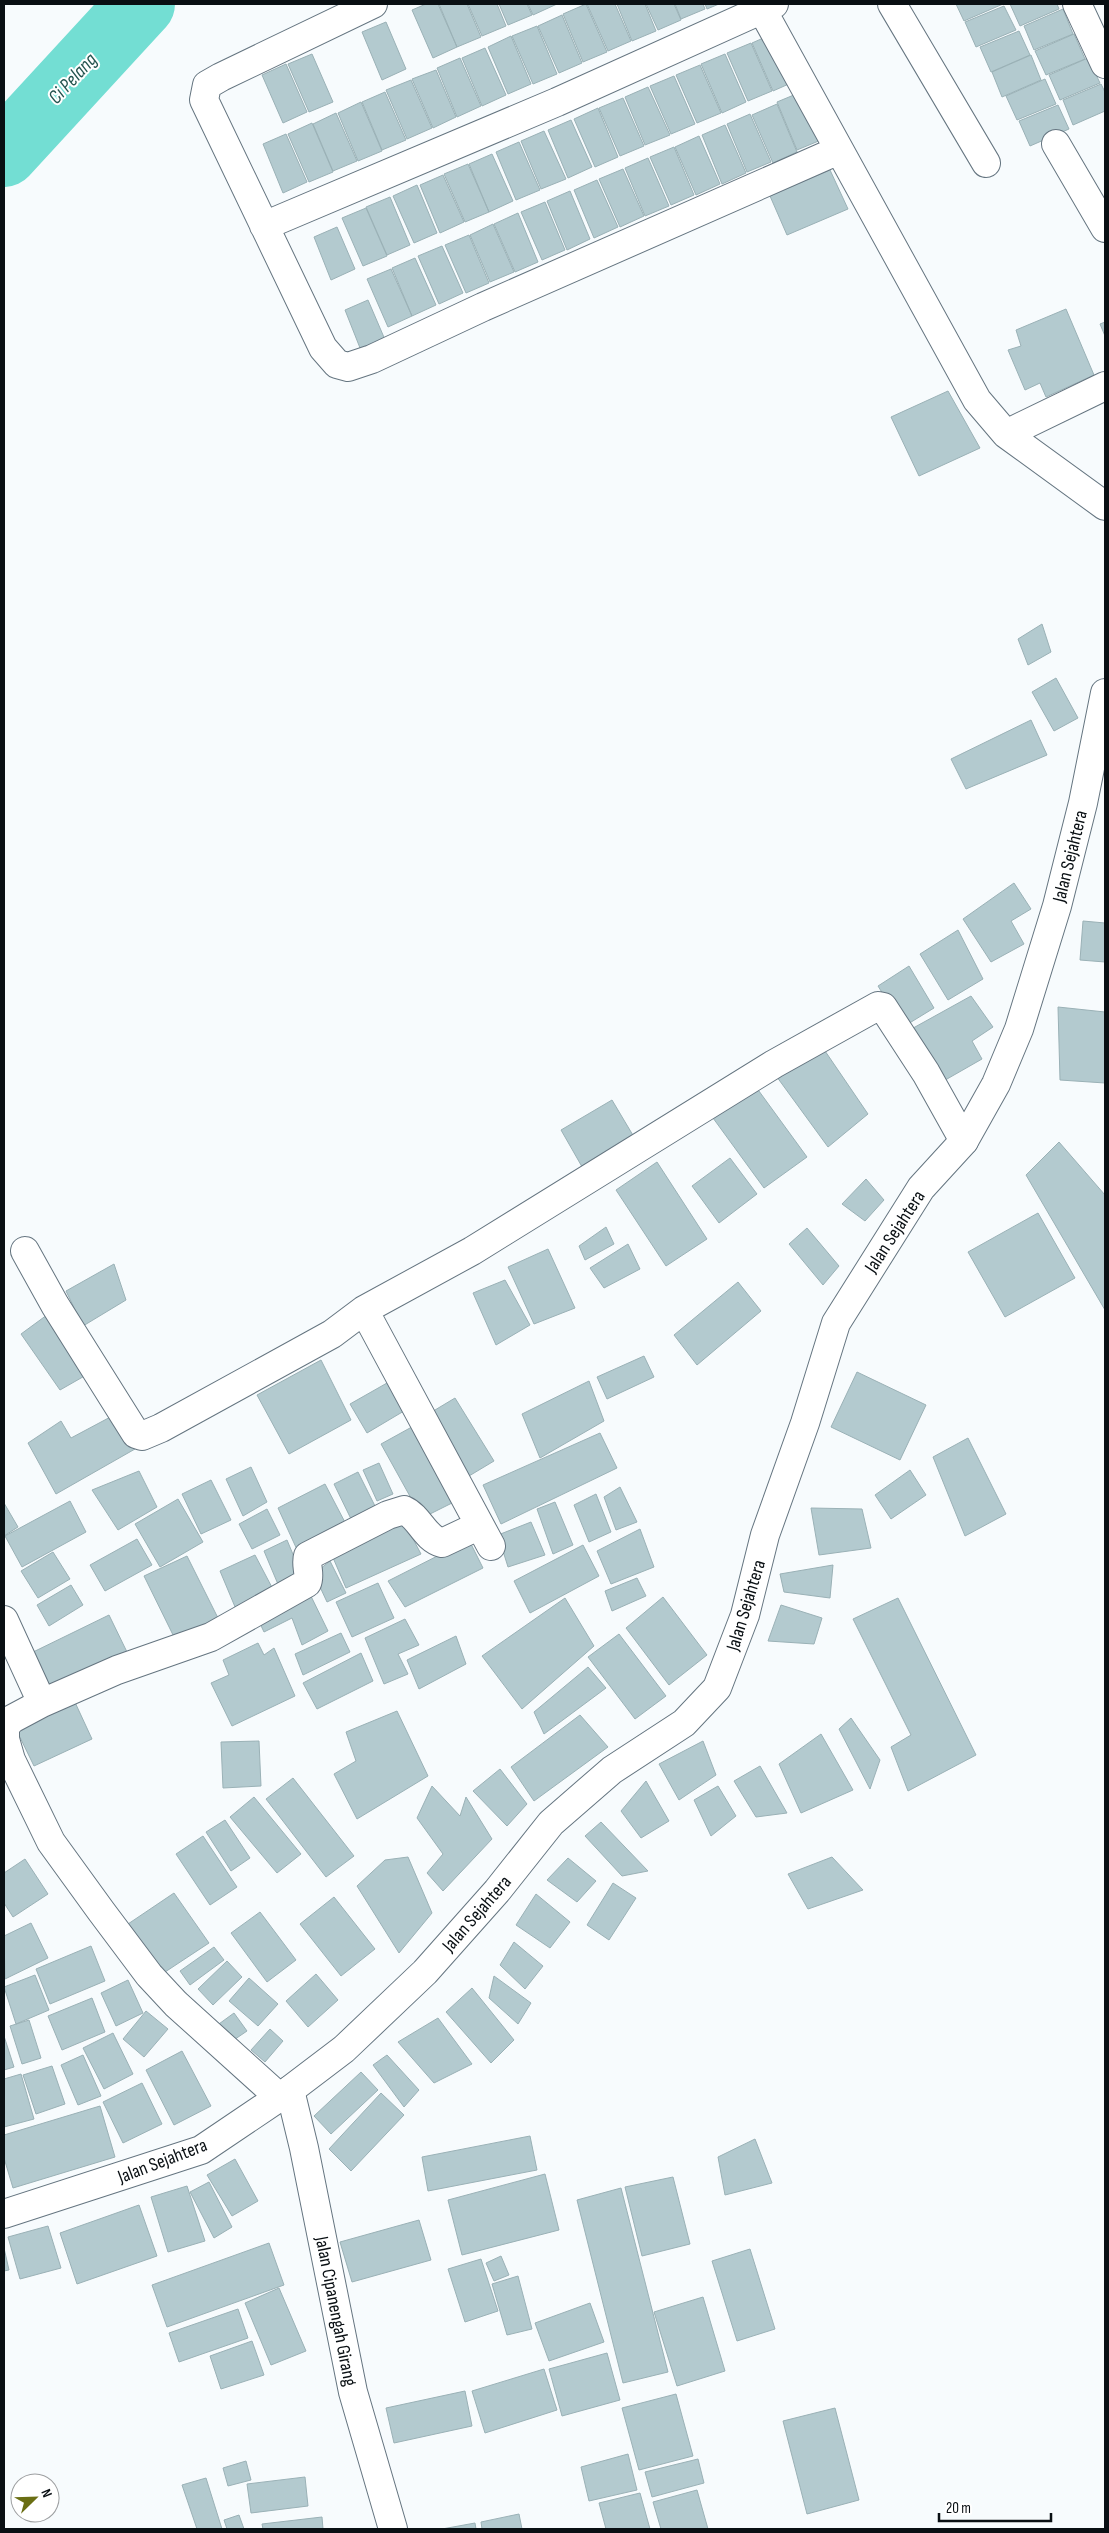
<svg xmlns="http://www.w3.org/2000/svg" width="1109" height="2533" font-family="'Sofia Sans Condensed',sans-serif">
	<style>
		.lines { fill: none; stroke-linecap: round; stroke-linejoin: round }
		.river { stroke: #73ded3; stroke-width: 68 }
		.building { fill: #b3cacf; stroke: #9ab1b6 }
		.minor-casing { stroke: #657580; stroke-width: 30 }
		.tertiary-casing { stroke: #657580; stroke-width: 30 }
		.minor { stroke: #fff; stroke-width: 28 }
		.tertiary { stroke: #fff; stroke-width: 28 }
		.labels { text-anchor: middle; stroke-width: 4; stroke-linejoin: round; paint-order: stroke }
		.street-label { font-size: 19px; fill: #090f13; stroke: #fff }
		.water-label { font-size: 20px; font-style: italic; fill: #24544f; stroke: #fff }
	</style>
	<rect width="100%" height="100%" fill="#f7fbfd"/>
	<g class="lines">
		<path class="river" d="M4,153l137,-149"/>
	</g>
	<path class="building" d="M426,4h12l19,43 -24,11 -21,-48z
		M439,4h28l14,33 -24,10z
		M468,4h29l9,22 -24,10z
		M499,4h28l5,11 -24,10z
		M528,4h29l-24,11z
		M586,4l21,48 -24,10 -20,-48z
		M587,4h28l16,37 -23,10z
		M617,4h28l11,27 -24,10z
		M646,4h28l7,16 -23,10z
		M675,4h28l2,5 -24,10z
		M705,4h14l-12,5z
		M956,4h47l-39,17z
		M1010,4h47l2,5 -39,17z
		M1004,6l12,24 -40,17 -11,-25z
		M1063,9l10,25 -39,16 -10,-24z
		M562,15l20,48 -23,10 -21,-47z
		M386,22l20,47 -24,11 -20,-48z
		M537,26l20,48 -24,10 -21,-48z
		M1019,31l11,24 -39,17 -11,-25z
		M1074,34l11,25 -39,16 -11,-24z
		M770,35l21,48 -18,8 -21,-48z
		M511,36l20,48 -23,10 -20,-47z
		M751,43l21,48 -24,10 -21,-48z
		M485,48l21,47 -24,11 -20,-48z
		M312,54l21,48 -24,10 -21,-48z
		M725,54l21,48 -24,11 -21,-49z
		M1031,55l10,25 -39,17 -10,-25z
		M460,58l21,48 -24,11 -20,-49z
		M1088,58l12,25 -40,17 -11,-25z
		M286,64l21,48 -24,11 -21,-48z
		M700,65l21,48 -24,10 -21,-48z
		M436,70l20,47 -23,11 -21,-49z
		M674,76l21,48 -24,10 -21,-48z
		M1045,79l11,25 -39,16 -11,-24z
		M411,80l21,48 -25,11 -21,-49z
		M1101,84l4,8v19l-32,14 -10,-25z
		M648,87l22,48 -25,10 -20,-48z
		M385,92l21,48 -24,10 -20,-48z
		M801,92l20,48 -24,10 -20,-48z
		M623,98l21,48 -24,10 -21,-48z
		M361,102l21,49 -24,10 -20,-48z
		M777,104l20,48 -24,11 -21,-48z
		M1058,105l11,24 -39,17 -11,-25z
		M598,108l20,49 -23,10 -21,-48z
		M336,113l21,48 -24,10 -20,-47z
		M750,114l21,48 -24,10 -20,-48z
		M571,120l21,47 -24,11 -20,-48z
		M312,123l21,49 -24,10 -21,-48z
		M725,125l21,48 -24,11 -20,-49z
		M544,131l22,48 -25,10 -20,-48z
		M286,134l21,48 -24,11 -20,-49z
		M699,136l21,48 -24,11 -21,-48z
		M519,142l21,48 -24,10 -20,-48z
		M674,147l20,48 -23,10 -21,-48z
		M492,154l21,47 -24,11 -20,-48z
		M648,158l21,48 -24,10 -20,-48z
		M468,164l21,48 -24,10 -21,-48z
		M623,169l21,47 -24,11 -21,-48z
		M830,170l18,39 -61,26 -17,-39z
		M443,175l21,47 -24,11 -20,-48z
		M597,180l21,47 -24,11 -20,-48z
		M417,185l20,48 -23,10 -21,-47z
		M570,191l20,48 -23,11 -20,-49z
		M390,197l20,48 -23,10 -21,-48z
		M545,202l20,48 -23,10 -21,-48z
		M366,208l21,48 -24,10 -21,-48z
		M518,213l20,49 -23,10 -21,-48z
		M493,224l21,48 -24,10 -20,-47z
		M337,227l18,42 -24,11 -17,-43z
		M469,235l20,48 -23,10 -21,-48z
		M442,246l21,47 -24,11 -21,-48z
		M415,258l21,47 -24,11 -20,-48z
		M391,269l21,47 -24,11 -21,-48z
		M368,300l18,42 -24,11 -17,-43z
		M1066,309l28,66 -48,22 -6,-14 -15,7 -17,-40 13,-4 -5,-16z
		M1105,322v14l-5,-12z
		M948,391l32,57 -61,28 -28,-59z
		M1042,624l9,28 -23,13 -10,-26z
		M1056,678l22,40 -24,13 -22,-39z
		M1031,720l16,35 -81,34 -15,-30z
		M1014,883l17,26 -20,12 13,23 -33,18 -28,-43z
		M1083,921l22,2v39l-25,-2z
		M958,930l25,49 -35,21 -28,-46z
		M909,966l25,42 -31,19 -25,-41z
		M971,996l22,31 -21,14 10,18 -42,24 -34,-51z
		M1058,1007l47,5v71l-45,-3z
		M823,1048l45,66 -40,33 -54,-74z
		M756,1087l51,70 -43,31 -51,-70z
		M612,1100l25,42 -52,30 -24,-42z
		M1059,1142l46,53v115l-79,-135z
		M730,1158l27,36 -38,29 -27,-37z
		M657,1162l50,77 -41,27 -50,-76z
		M866,1179l18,21 -19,21 -23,-17z
		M1038,1213l37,65 -70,39 -37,-65z
		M606,1227l8,17 -29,16 -6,-14z
		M807,1228l32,38 -16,19 -34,-41z
		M628,1244l12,25 -36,19 -14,-20z
		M548,1249l27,59 -41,16 -26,-57z
		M114,1264l12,36 -43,26 -17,-35z
		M505,1280l25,45 -34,20 -23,-52z
		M738,1282l23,29 -64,54 -23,-30z
		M51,1312l37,62 -28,16 -39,-56z
		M644,1356l10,21 -47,22 -10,-22z
		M321,1360l30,60 -62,34 -32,-59z
		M857,1372l69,33 -26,55 -69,-33z
		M589,1381l15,40 -64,37 -18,-44z
		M387,1383l17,28 -37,22 -17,-29z
		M455,1398l39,63 -30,18 -39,-63z
		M116,1414l19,35 -79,45 -28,-51 33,-22 10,17z
		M419,1423l39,77 -36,18 -41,-74z
		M600,1433l17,35 -116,56 -18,-39z
		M968,1438l38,76 -41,22 -32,-79z
		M379,1463l14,31 -16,7 -14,-31z
		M251,1467l16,35 -24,14 -17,-37z
		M910,1470l16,25 -35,24 -16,-24z
		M139,1471l18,36 -39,23 -26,-40z
		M358,1472l19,38 -25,11 -18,-37z
		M211,1480l20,40 -30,14 -19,-40z
		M325,1484l23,44 -49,26 -21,-46z
		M620,1487l17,35 -21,8 -12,-33z
		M596,1494l15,38 -22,10 -15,-37z
		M178,1499l25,43 -43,25 -25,-43z
		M70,1501l16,31 -64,35 -17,-31z
		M555,1502l18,43 -20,9 -16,-45z
		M4,1503l14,24 -14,9z
		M811,1508l51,1 9,39 -52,7z
		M267,1509l13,26 -28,14 -13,-25z
		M401,1516l20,38 -75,34 -15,-35z
		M531,1522l14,33 -37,12 -10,-32z
		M640,1529l14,38 -43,17 -14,-33z
		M137,1539l15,26 -47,26 -15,-26z
		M287,1540l15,36 -22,13 -16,-38z
		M469,1540l14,28 -78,39 -17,-26z
		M583,1545l16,31 -69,37 -16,-32z
		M53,1552l17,27 -32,19 -17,-27z
		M255,1555l21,40 -38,19 -18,-43z
		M187,1556l32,64 -43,21 -32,-65z
		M330,1561l16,32 -19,9 -13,-28z
		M833,1565l-3,33 -46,-6 -4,-18z
		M637,1578l9,18 -34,15 -7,-20z
		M378,1583l16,35 -42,19 -16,-35z
		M71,1585l12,20 -34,21 -12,-21z
		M307,1588l21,43 -26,14 -10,-27 -28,14 -9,-19z
		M663,1597l44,58 -38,30 -43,-57z
		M565,1598l29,48 -72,63 -40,-53z
		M898,1598l78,157 -68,36 -17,-44 20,-12 -58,-116z
		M781,1605l41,13 -8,26 -46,-3z
		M109,1615l18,37 -83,40 -17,-37z
		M405,1619l14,26 -21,9 10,20 -24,10 -19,-46z
		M341,1633l9,19 -47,23 -8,-21z
		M619,1634l47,62 -31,23 -47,-62z
		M456,1636l10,28 -47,25 -12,-29z
		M258,1643l6,12 10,-7 21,48 -63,30 -21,-43 18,-8 -6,-15z
		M361,1653l12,28 -56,28 -14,-26z
		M588,1667l18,21 -62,46 -10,-22z
		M73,1698l19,41 -58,27 -20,-41z
		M397,1711l31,65 -71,43 -23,-45 22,-13 -10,-29z
		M580,1715l28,32 -74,54 -23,-34z
		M851,1718l29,42 -10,29 -31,-60z
		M821,1734l32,56 -52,23 -22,-49z
		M259,1741l2,45 -38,2 -2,-46z
		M703,1741l13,34 -37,25 -20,-36z
		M760,1766l27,47 -31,4 -22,-36z
		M500,1769l27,35 -20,22 -34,-35z
		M293,1778l61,78 -28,21 -60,-78z
		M646,1781l23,40 -28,17 -20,-27z
		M432,1786l28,30 6,-19 26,42 -49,52 -16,-18 16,-19 -26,-36z
		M718,1786l18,30 -25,20 -17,-36z
		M254,1797l47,57 -24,19 -47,-56z
		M225,1820l25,38 -19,13 -25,-39z
		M601,1822l47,49 -26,5 -37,-40z
		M203,1836l34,51 -27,18 -34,-51z
		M408,1857l24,56 -33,40 -42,-67 28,-26z
		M832,1857l31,33 -55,19 -20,-35z
		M568,1858l28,23 -19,21 -30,-22z
		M25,1859l23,35 -35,23 -9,-14v-30z
		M613,1883l23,15 -27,42 -22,-15z
		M174,1893l35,50 -50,33 -34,-50z
		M536,1894l34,28 -20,26 -34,-23z
		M334,1897l41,52 -34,27 -41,-52z
		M260,1912l36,48 -29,22 -36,-49z
		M31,1923l17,35 -43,21 -1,-43z
		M514,1942l29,24 -18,23 -25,-24z
		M91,1946l14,35 -55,23 -14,-35z
		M214,1947l10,13 -34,25 -10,-14z
		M227,1961l15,16 -29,28 -15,-16z
		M316,1974l22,26 -30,27 -22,-26z
		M35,1975l14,35 -33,14 -12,-37z
		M494,1976l37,27 -13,21 -29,-26z
		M249,1978l29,26 -20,22 -29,-25z
		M128,1980l15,33 -27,13 -15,-33z
		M472,1988l42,52 -23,23 -45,-51z
		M92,1998l13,34 -43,18 -14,-34z
		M146,2011l22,18 -24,28 -21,-18z
		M234,2013l13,18 -22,15 -13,-17z
		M438,2018l34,46 -38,19 -36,-41z
		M29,2020l12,38 -19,6 -12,-38z
		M270,2029l13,12 -18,21 -14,-12z
		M113,2033l20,41 -29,15 -21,-41z
		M4,2036l10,31 -10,3z
		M182,2051l29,55 -37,19 -28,-55z
		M83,2055l18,41 -23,9 -17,-40z
		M387,2055l32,35 -15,17 -31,-42z
		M52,2066l13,38 -29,10 -13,-39z
		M361,2072l17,18 -47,44 -17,-18z
		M21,2074l13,45 -30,8v-48z
		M142,2083l20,41 -39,19 -20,-41z
		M381,2093l23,22 -53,56 -22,-22z
		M100,2106l15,51 -102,31 -9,-30v-23z
		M530,2136l7,34 -109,21 -6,-34z
		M755,2139l17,44 -47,12 -7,-38z
		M235,2159l23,42 -26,15 -25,-41z
		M545,2174l14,56 -97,25 -14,-55z
		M673,2177l17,67 -48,12 -17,-69z
		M209,2182l23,45 -18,11 -24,-46z
		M187,2186l18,55 -37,11 -17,-55z
		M621,2188l47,184 -45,11 -46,-183z
		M139,2205l18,51 -80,28 -17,-51z
		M419,2220l12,40 -79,22 -12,-40z
		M48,2226l13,42 -41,11 -12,-42z
		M269,2243l15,42 -117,42 -15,-42z
		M4,2248l5,22 -5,1z
		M750,2249l25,80 -38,12 -25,-80z
		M501,2256l8,19 -15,6 -8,-18z
		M481,2259l17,52 -33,11 -17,-53z
		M518,2276l14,53 -25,6 -15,-51z
		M279,2288l27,63 -35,14 -26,-62z
		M703,2297l22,74 -48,15 -23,-74z
		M590,2303l14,39 -55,19 -14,-38z
		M238,2309l10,29 -69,24 -10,-29z
		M252,2341l12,34 -43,14 -11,-33z
		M607,2353l13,47 -58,16 -13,-47z
		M544,2369l13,41 -72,23 -13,-42z
		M465,2391l7,35 -78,17 -8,-35z
		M676,2394l17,62 -54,14 -17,-62z
		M835,2408l24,92 -52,14 -24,-93z
		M628,2454l9,36 -48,11 -8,-34z
		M698,2459l6,24 -52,14 -7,-25z
		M246,2461l5,19 -23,6 -5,-18z
		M305,2477l3,29 -57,7 -4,-29z
		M206,2478l16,51h-25l-15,-44z
		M697,2490l11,39h-47l-8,-27z
		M640,2493l10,36h-44l-7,-26z
		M519,2514l3,15h-40l-1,-7z
		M239,2515l5,14h-17l-3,-9z
		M322,2517l1,12h-60l-1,-5z
		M475,2523l1,6h-34z"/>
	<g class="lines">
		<defs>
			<path id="minor" d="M373,4l-152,73 -14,8 -3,15 119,248 14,16 11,3 24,-8 111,-52 356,-157
				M759,4l218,396 29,34 99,72
				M892,4l94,159
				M1077,4l28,60
				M1056,144l49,84
				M264,226l293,-124 217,-98
				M1006,434l99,-48
				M25,1251l30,54 81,129 6,2 19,-8 171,-94 32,-24 108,-59 302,-187 104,-58 5,1 43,66 38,68
				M364,1310l127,236
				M4,1620l38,83 -30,16 -7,7v13l6,21 40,82 50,69 48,64 27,29 103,93
				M42,1703l75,-33 94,-33 96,-54c4,-8 -2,-18 1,-27l80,-41 16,-5c16,7 20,28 38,33l36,-17
				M290,2090l14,58 49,244 40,137"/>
			<path id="tertiary" d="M4,2214l197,-64 89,-60 54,-41 81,-77 72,-81 54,-68 61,-53 72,-47 33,-35 28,-73 20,-80 40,-112 31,-100 85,-135 43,-47 32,-57 23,-55 38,-123 26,-103 22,-110"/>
		</defs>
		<use href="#minor" class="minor-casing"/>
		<use href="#tertiary" class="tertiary-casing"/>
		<use href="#minor" class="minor"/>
		<use href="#tertiary" class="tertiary"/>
	</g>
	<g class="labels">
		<g class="street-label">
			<text transform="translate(1069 856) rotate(-76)" y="7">Jalan Sejahtera</text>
			<text transform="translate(894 1231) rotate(-57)" y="7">Jalan Sejahtera</text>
			<text transform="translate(745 1605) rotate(-73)" y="7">Jalan Sejahtera</text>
			<text transform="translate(476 1913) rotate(-49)" y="7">Jalan Sejahtera</text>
			<text transform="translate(162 2160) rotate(-21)" y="7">Jalan Sejahtera</text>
			<text transform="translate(337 2311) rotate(79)" y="7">Jalan Cipanengah Girang</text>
		</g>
		<g class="water-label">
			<text transform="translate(72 78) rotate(-47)" y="7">Ci Pelang</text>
		</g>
	</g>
	<rect width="1109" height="2533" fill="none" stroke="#090f13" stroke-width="10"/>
	<g transform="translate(35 2498) rotate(67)"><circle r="24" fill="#ffffff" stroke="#9d9fa1"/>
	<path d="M0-4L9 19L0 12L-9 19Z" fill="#6a6e13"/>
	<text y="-8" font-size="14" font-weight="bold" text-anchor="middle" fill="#090f13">N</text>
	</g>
	<path d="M939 2513v8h112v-8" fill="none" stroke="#090f13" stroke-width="2.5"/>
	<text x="946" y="2513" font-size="15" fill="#090f13" stroke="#ffffff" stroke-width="4" paint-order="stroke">20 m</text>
</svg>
